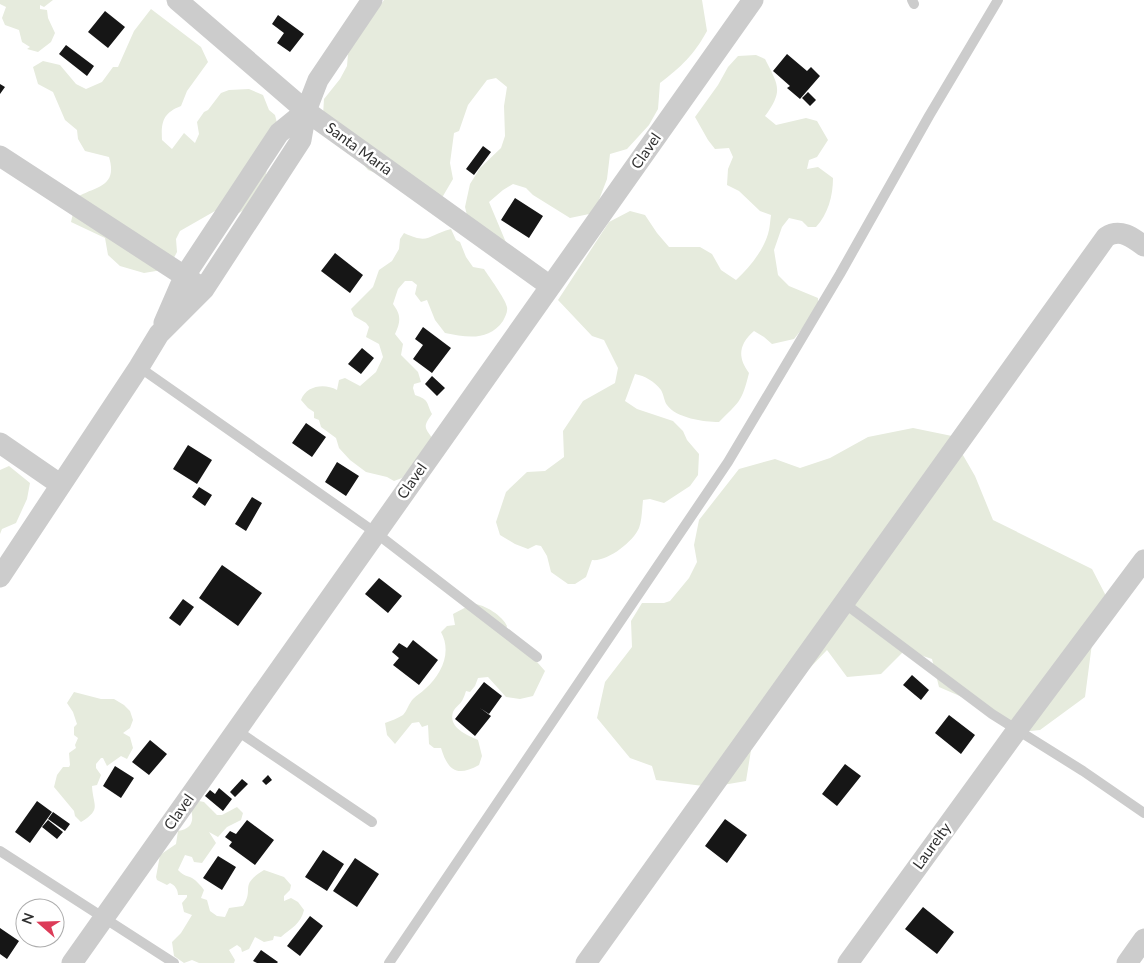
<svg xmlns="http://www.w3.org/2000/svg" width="1144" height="963" font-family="Lato,sans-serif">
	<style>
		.green { fill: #e6ebdd }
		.building { fill: #161616 }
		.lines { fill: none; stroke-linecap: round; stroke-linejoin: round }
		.service { stroke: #ccc; stroke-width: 10 }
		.minor { stroke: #ccc; stroke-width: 21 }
		.labels { text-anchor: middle; stroke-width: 5; stroke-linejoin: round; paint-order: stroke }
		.street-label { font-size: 15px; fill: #2f2f2f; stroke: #fff }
	</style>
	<rect width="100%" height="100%" fill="#fff"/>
	<path class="green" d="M0,0h53l-9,7 -4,-2v4l7,1 1,8 7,15 -4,9 -13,10 -11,-3 3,-2 -8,-5 -3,-12 -14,-5 -3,-7 4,-11 -6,-3z
		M384,0h318l5,31c-14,25 -25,35 -47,52l-2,26 -9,16 -22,24 -17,5 -3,25 -13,34 -24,5 -37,-23 -7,-7 -13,-4 -10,6 -14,12 21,50 -38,-16 -7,-29 5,-23 10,-16 21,-20 4,-12 -1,-30 3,-19 -11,-9 -9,2 -19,25 -9,26 -5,2 -4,30 3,16 -10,17 -16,-2 -59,-24 -45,-55 1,-16 16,-20 7,-13 1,-12 5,-9z
		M151,9l50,38 7,15 -21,29 -6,15c-18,7 -20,16 -19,34l10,9 12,-16 11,10 4,-9 -2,-12 7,-10 4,-2 13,-17 8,-3 20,-1 14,6 6,15 6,5 2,8 -12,56 -12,25 -14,9 -10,-4 -14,2 -35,20 -4,8 1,13 -9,17 -24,4 -24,-7 -12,-11 -3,-17 -34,-16 6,-25c19,-11 41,-10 32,-40l-24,-6 -7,-12 -1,-9 -12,-10 -12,-28 -15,-8 -5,-17 10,-6 17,4 16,19 10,5 16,-7 11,-15h5l16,-36z
		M756,55l9,4c13,26 19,31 0,57l11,9 30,-7 11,3 11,19 -11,17 -8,3 -2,9 11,-2 15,11c0,18 -5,36 -17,49h-8l-6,-6 -13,-3 -7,9 -8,23 4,25 11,11 29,12v11l-24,30 -22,5 -8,-7 -10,-6c-15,13 -17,26 -5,42 -7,29 -10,29 -30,49 -15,0 -43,-4 -52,-17 -3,-4 -3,-10 -6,-15 -7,-9 -16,-14 -26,-16l-10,27 12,8 36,12 10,10 4,9 12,14 -1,21 -8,11 -26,17 -14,-4 -7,1c-1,9 -1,20 -4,28 -6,14 -32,34 -47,32l-6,17 -11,7h-7l-17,-12 -4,-16 -6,-10 -5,-1 -8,4 -13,-5 -15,-9 -4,-13 10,-30 21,-20 18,-1 19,-14 -1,-26 20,-30 32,-18 3,-15 -14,-28 -12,-4 -34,-36 51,-78 21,-11 15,4 12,18 12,14h31l12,7 9,16 15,10c13,-12 27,-29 32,-46 2,-6 2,-13 3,-19l-11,-4 -21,-20 -12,-6 1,-16 5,-12 -4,-9 -14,1 -7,-9 -13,-23 23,-32 10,-18 10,-11z
		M451,229l5,11 4,2 6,15 7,10 11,2c5,8 21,29 23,38 1,5 -2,10 -4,14 -15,21 -37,16 -58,12l-10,-13 -8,-20 -6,2 -6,-8 2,-9 -5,-4h-7l-7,8 -5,15c8,11 8,17 2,30l8,10 -2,11 17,17 3,10 -7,2 -1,4 2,7c15,5 11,8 17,19 -9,13 -8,13 1,25l-31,39 -8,3 -7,-4 -21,-5 -16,-12 -11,-12 -3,-10 -15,-11 -2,-7 -5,-2v-6l-6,-4 -7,-8c5,-14 23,-17 36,-10l2,-10 6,-2 15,8 16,-14 7,-15 -4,-13 -13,-7 3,-10 -3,-4 -12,-7 -3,-7 22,-22 6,-17 13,-9 7,-12 1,-10 4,-6c25,12 24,2 47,-4z
		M913,428l39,8 23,40 18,44 99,49 13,25 3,28 -15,14 -8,61 -45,33 -29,3 -40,-36h-9l-23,-10 -7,-28 -27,-9 -24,24 -34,3 -20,-27 -22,23 -43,48 -18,3 9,14 -7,43 -35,6 -55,-7 -4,-14 -22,-8 -33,-40 8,-36 27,-35 -1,-26 11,-18h22l6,-2 19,-23 8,-16 -3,-17 5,-25 40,-51 36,-10 25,9 30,-10 38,-21z
		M9,466l21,17 -3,16 -11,24 -14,6 -2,5v-64z
		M472,604c11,-1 31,12 35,22l-2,5 11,7 29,33 -12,25 -13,3 -14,-2 -18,-20 -10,1 -3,8 -5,6 -4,-1c-1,3 -2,6 -3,8 -2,5 -8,8 -10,13 -5,16 14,23 25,28l4,16 -3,9c-22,12 -31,6 -38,-17h-7l-5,-4 -1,-19 -6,2 -3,-5 -7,1 -17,21 -8,-9 -2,-12c6,-2 13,-5 18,-8 4,-4 6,-12 10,-16 4,-4 8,-6 12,-10 17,-15 27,-37 16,-57l6,-6 8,-1 -2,-11z
		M74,692l27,7h13l10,6 6,6 3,9 -3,8 -7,5 7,4 3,11 -6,11 -6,-3 -14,10 -4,-8h-2l-5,6v4l5,7 -4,10 -5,1c1,20 10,23 -11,36l-6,-6 -1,-5 -20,-24 3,-12 6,-8h6l1,-2 -1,-12 7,-5 -1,-3 3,-7 -4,-3v-8l3,-3 -4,-12 -6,-9z
		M199,801l5,1 13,13h5l15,-8 6,6 -2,7 -14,7 -9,10 -9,-5 7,11 -14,20 -8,-1 -2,-5 -7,-2 -7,15c7,7 8,5 14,8 5,3 9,8 12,12l-3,8 6,2 3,11 7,5 8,1 4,-9 14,-2c12,-18 -5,-20 21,-36l20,7 7,8 -1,5 -6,6v5l7,-3 7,4 6,8c-3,14 -13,18 -23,27l-7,-1 -1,4 -9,2 -9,-5 -6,12 -7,3 -1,-4 -4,-3 -8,5 6,10 -1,3h-35l-7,-3 -8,3 -10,-7 -2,-14 9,-9 11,-18 -8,-3 -2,-9 5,-6v-2h-9c0,-5 -3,-10 -8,-12l-3,2 -10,-5 -1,-3 4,-22 16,-11 2,-13c14,-2 16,-10 13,-22z"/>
	<path class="building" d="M105,11l20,16 -17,21 -20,-16z
		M278,15l26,19 -14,18 -13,-9 7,-10 -12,-9z
		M66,45l28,21 -7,10 -28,-22z
		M787,54l20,17 4,-4 9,9 -20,23 -13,-11 3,-2 -17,-15z
		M0,84l5,3 -5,7z
		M808,92l8,8 -6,6 -8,-8z
		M483,146l8,6 -17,23 -8,-6z
		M515,198l28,18 -14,22 -28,-18z
		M335,253l28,22 -13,18 -29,-22z
		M423,327l28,21 -19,25 -19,-14 10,-14 -8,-6z
		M362,348l12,10 -13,16 -13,-10z
		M432,376l13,12 -8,8 -12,-12z
		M306,423l20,14 -14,20 -20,-14z
		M188,445l24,15 -15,24 -24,-15z
		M337,462l22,14 -13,20 -21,-14z
		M199,487l13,8 -7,11 -13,-9z
		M252,497l10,6 -16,28 -11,-7z
		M222,565l40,28 -24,33 -39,-28z
		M379,578l23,18 -14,17 -23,-19z
		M183,599l11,8 -14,19 -11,-8z
		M413,640l25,20 -19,25 -26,-20 6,-7 -7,-6 7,-9 8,5z
		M912,675l17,15 -8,10 -18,-15z
		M484,682l18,14 -13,18 -9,-6 11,8 -16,20 -20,-17z
		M949,715l26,20 -14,19 -26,-21z
		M150,740l17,14 -18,21 -17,-13z
		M845,764l16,12 -24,30 -15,-12z
		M115,766l19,12 -13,20 -18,-12z
		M268,775l4,5 -6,5 -4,-4z
		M242,779l6,5 -13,13 -5,-5z
		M219,788l13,11 -9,12 -18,-15 5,-6 5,4z
		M37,801l15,11 -22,31 -15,-11z
		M53,812l17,12 -5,7 -17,-12z
		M725,819l22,16 -20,28 -22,-17z
		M48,820l15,12 -6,7 -15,-12z
		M247,820l27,20 -19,25 -26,-19 3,-4 -7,-5 5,-6 6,3z
		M323,850l21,14 -17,27 -22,-14z
		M218,856l18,11 -14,23 -19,-12z
		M355,858l24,16 -22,33 -24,-16z
		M923,907l31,25 -17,22 -32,-25z
		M310,916l13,10 -23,30 -13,-10z
		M0,928l19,13 -12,18 -7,-5z
		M261,950l17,12 -1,1h-20l-4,-2z"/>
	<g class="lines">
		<path class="service" d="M912,0l2,4
			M139,367l237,166 161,124
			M844,603l148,111 91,57 61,42
			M236,730l136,92
			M0,851l174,112
			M389,963l339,-501 112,-188 89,-158 69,-116"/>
		<path class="minor" d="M177,0l129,111 244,175
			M0,156l195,127
			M164,323l20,-46 95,-144 27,-22
			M0,443l61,42
			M0,577l139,-210 20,-33 45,-45 97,-149 5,-29 12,-31 54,-80
			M72,963l681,-963
			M586,963l520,-726c14,-9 26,0 38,9
			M848,963l169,-233 127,-170
			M1127,963l17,-24"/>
	</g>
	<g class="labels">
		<g class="street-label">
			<text transform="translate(359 149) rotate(36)" y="5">Santa María</text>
			<text transform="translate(646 151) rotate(-55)" y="5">Clavel</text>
			<text transform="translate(412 481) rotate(-55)" y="5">Clavel</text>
			<text transform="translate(179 812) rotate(-55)" y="5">Clavel</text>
			<text transform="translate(932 846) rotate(-54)" y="5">Laurelty</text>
		</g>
	</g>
	<g transform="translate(40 923) rotate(290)"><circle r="24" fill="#ffffff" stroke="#acacac"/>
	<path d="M0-4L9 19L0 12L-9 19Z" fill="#dc3b58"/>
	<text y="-8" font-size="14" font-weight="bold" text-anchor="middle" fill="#2f2f2f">N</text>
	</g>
</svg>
